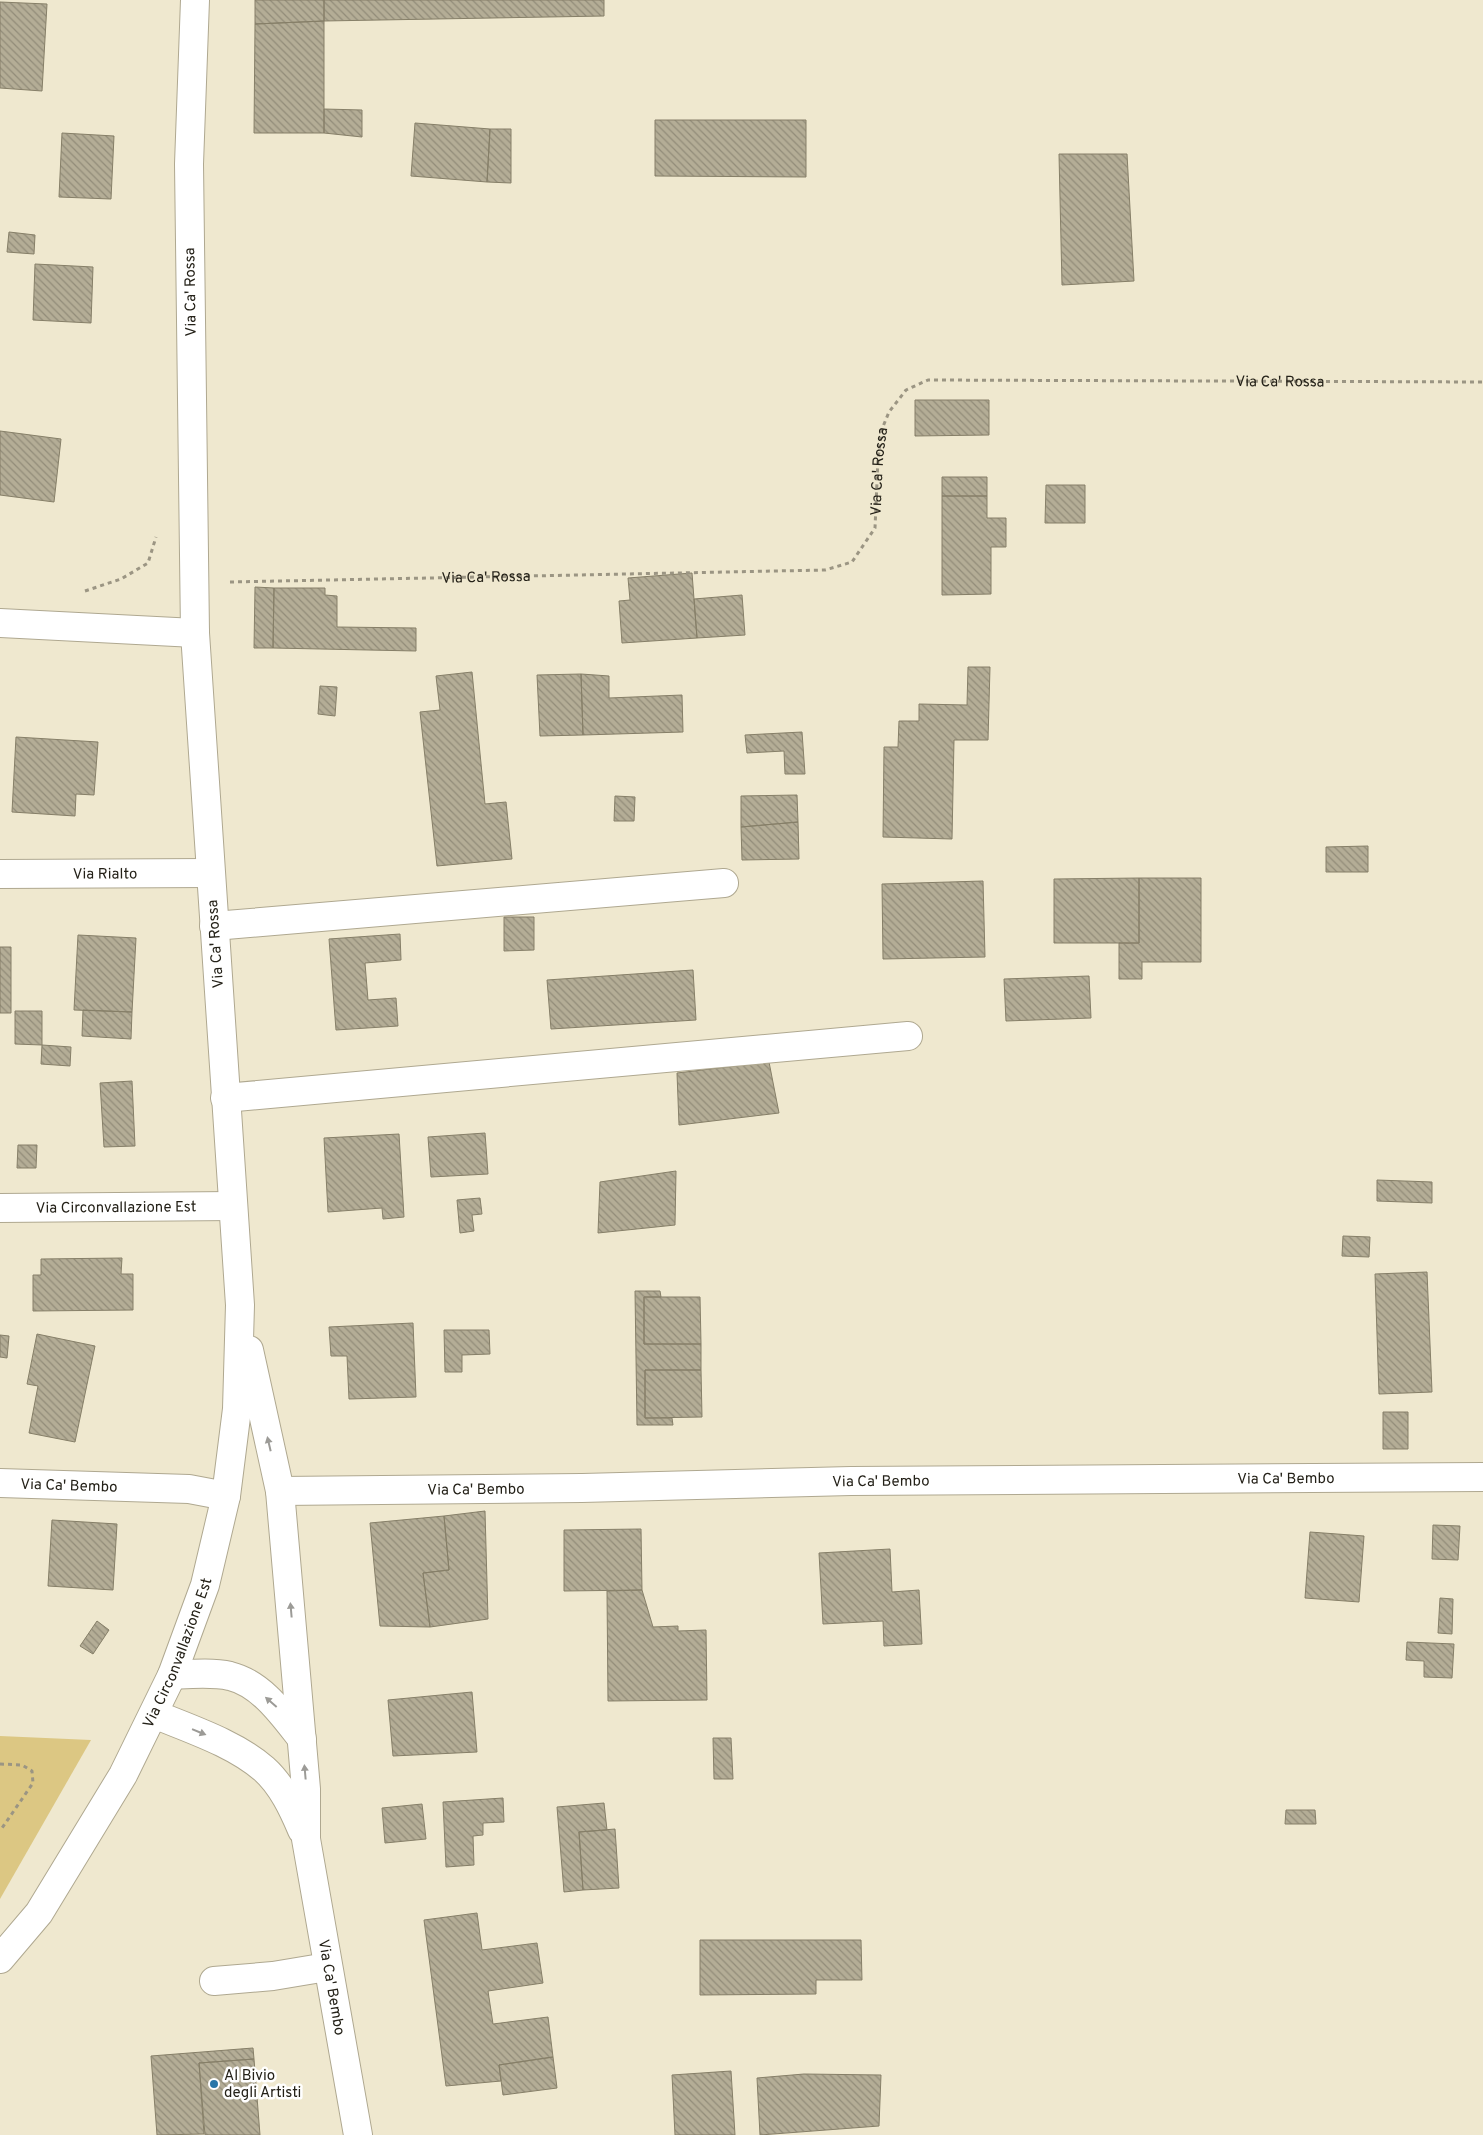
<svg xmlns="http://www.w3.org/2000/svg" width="1483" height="2135" font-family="Overpass,sans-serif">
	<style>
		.park { fill: #dcc783 }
		.building { fill: url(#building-back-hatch); stroke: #867f68 }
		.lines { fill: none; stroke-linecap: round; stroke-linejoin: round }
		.minor-casing { stroke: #afa890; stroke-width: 30 }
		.path { stroke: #9b9583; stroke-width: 3; stroke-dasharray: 4 4; stroke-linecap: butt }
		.minor { stroke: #fff; stroke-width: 28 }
		.oneway { fill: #9c9b97 }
		.poi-dot { fill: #2876a8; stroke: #fff; stroke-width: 2 }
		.labels { text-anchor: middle; stroke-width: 5; stroke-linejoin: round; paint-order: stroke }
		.street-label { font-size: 15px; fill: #242118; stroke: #fff }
		.poi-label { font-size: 15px; fill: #242118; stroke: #fff; text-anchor: start }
	</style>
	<defs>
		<pattern id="building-back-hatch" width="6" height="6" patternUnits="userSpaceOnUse" patternTransform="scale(1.25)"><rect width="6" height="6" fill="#b4ad96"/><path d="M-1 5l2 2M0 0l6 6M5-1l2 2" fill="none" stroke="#928c79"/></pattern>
	</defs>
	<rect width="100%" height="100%" fill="#efe8cf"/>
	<path class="park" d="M0,1736l91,4 -91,159z"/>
	<path class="building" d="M255,0h69v21l-69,3z
		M324,0h280v16l-280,5z
		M0,2l47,2 -5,87 -42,-3z
		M324,21v112h-70l1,-109z
		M324,109l38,1v27l-38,-4z
		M655,120h151v57l-151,-1z
		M415,123l75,6 -3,53 -76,-6z
		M490,129h21v54l-24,-1z
		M62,133l52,3 -3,63 -52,-2z
		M1059,154h68l7,127 -72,4z
		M9,232l26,3 -1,19 -27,-2z
		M35,264l58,3 -2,56 -58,-3z
		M915,400h74v35l-74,1z
		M0,431l61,8 -7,63 -54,-7z
		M942,477h45v19h-45z
		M1046,485h39v38h-40z
		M942,496h45v22h19v29h-15v47l-49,1z
		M692,573l5,65 -75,5 -3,-42 11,-1 -2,-22z
		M255,587l19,1 -1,60h-19z
		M274,588h51v7l12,1v31l79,1v23l-143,-3z
		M742,595l3,40 -48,3 -3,-39z
		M968,667h22l-2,73h-34l-2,99 -69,-2 1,-90h14l1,-26h20v-17l48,1z
		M472,672l13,132 21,-2 6,57 -75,7 -17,-154 20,-2 -4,-34z
		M581,674l2,61 -43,1 -3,-61z
		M581,674l28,2v22l73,-3 1,37 -100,3z
		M320,686l17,1 -2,29 -17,-2z
		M802,732l3,42h-20l-1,-23 -37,2 -2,-18z
		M16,737l82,5 -4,53 -18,-1 -1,22 -63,-4z
		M797,795l1,27 -57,5v-31z
		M615,796l20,1 -1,24h-20z
		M798,822l1,37 -57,1 -1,-33z
		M1368,846v26h-42v-25z
		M1139,878v65h-85v-64z
		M1139,878h62v84h-59v17h-23v-36h20z
		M983,881l2,76 -102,2 -1,-75z
		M504,917h30v33l-30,1z
		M400,934l1,26 -36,3 3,37 28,-2 2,28 -62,4 -7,-91z
		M78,935l58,3 -4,74 -58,-2z
		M0,947h11v66h-11z
		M693,970l3,50 -145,9 -4,-49z
		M1089,976l2,42 -85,3 -2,-42z
		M83,1010l49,2 -1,27 -49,-3z
		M15,1011h27v34l-27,-1z
		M42,1045l29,2 -1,19 -29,-2z
		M769,1062l10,51 -100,12 -2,-52z
		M132,1081l3,65 -31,1 -4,-64z
		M485,1133l3,41 -57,3 -3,-40z
		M399,1134l5,83 -21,2 -1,-11 -54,4 -4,-74z
		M18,1145h19l-1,23h-19z
		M676,1171l-1,54 -77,8 2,-51z
		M1377,1180l55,2v21l-55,-2z
		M480,1198l2,16 -10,1 2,16 -14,2 -3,-33z
		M1343,1236l27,1 -1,20 -27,-1z
		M122,1258l-1,16h12v36l-100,1v-36h8v-16z
		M1427,1272l5,120 -53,2 -4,-120z
		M635,1291h25l1,6h-17v47h57v26h-56v48h27l1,7h-36z
		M644,1297h56l1,47h-57z
		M413,1323l3,74 -67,2 -2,-43h-16l-2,-29z
		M444,1330h45l1,24 -28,1v17h-17z
		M37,1334l58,12 -20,96 -46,-9 9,-47 -11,-2z
		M0,1335l9,1 -2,22 -7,-1z
		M645,1370h56l1,47 -57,1z
		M1383,1412h25v37h-25z
		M485,1511l3,108 -58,8 -7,-54 26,-3 -5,-54z
		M444,1516l5,54 -26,3 7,54 -50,-1 -10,-103z
		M52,1520l65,4 -4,66 -65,-4z
		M1433,1525l27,1 -2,34 -26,-1z
		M641,1529l1,61 -78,1v-61z
		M1310,1532l54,4 -5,66 -54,-4z
		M890,1549l2,43 27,-2 3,54 -38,2 -1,-25 -60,3 -4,-71z
		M642,1590l11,37 25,-1v5l28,-1 1,70 -99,1 -1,-110z
		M1440,1598l13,1 -1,35 -14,-1z
		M97,1621l12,9 -16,24 -13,-8z
		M1407,1642l47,2 -2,34 -28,-1v-16l-18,-1z
		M472,1692l5,60 -84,4 -5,-56z
		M713,1738h18l2,41h-19z
		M503,1798l1,24 -21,1v12l-10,1 1,29 -28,2 -3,-65z
		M604,1803l3,27 -28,2 4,58 -19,2 -7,-85z
		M422,1804l4,35 -41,4 -3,-35z
		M1286,1810h29l1,14h-31z
		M615,1829l4,59 -36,2 -4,-58z
		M477,1913l5,37 55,-7 6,40 -55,8 5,33 55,-7 5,40 -54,8 2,16 -55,5 -22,-166z
		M700,1940h161l1,40h-46v14l-116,1z
		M253,2048l1,11 -55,4 5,71 -47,1 -6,-79z
		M553,2057l4,31 -54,7 -4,-30z
		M254,2059l6,76h-55l-6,-72z
		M731,2071l4,64h-60l-3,-60z
		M804,2074l77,1 -2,51 -119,9 -3,-57z"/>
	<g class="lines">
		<defs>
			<g id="minor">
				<path d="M0,623l195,10"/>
				<path id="s2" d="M0,874l210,-1"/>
				<path d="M214,926l510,-43"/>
				<path d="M225,1098l683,-62"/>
				<path id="s3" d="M0,1208l233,-2"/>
				<path id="s4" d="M249,1350l31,141 26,298v50l52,296"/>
				<path id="s5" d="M0,1483l189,6 37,7"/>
				<path id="s6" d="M280,1491l302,-3 269,-7 632,-4"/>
				<path d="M172,1675c19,-1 40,-3 58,1 32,8 53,39 72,63"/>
				<path d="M154,1714c36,15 80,29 110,55 18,16 29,40 38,61"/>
				<path id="s7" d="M0,1959l39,-46 84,-138 49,-100 33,-90 21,-89 11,-87 3,-104 -45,-672 -6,-469 6,-164"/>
				<path d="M214,1981l59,-5 54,-9"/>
			</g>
		</defs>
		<use href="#minor" class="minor-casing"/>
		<g class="path">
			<path id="s1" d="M230,582l595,-12 27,-8 23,-34 3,-69 4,-30 7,-17 17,-22 22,-10 555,2"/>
			<path d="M85,591l36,-12 27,-16 8,-26"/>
			<path d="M0,1764l22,1 10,6 1,12 -33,48"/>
		</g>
		<use href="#minor" class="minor"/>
	</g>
	<defs><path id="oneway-solid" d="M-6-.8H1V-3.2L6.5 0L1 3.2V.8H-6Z" transform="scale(1.25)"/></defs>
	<g class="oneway">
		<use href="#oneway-solid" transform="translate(269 1444) rotate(-103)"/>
		<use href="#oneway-solid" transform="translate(291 1610) rotate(-95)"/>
		<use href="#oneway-solid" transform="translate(271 1702) rotate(-139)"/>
		<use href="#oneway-solid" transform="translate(199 1732) rotate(22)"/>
		<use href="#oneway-solid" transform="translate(305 1772) rotate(-95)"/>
	</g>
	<circle class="poi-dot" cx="214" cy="2084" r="5"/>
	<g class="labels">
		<g class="street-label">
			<text transform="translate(190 292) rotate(-91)" y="5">Via Ca' Rossa</text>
			<text dy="5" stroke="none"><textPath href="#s1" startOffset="1186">Via Ca' Rossa</textPath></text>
			<text dy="5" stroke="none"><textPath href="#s1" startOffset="721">Via Ca' Rossa</textPath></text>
			<text dy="5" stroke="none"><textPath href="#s1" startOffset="256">Via Ca' Rossa</textPath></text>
			<text dy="5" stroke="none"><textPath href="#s2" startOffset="105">Via Rialto</textPath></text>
			<text transform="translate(215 944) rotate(-94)" y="5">Via Ca' Rossa</text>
			<text dy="5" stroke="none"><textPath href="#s3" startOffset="116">Via Circonvallazione Est</textPath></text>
			<text dy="5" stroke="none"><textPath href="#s6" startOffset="1006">Via Ca' Bembo</textPath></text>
			<text dy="5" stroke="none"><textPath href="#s6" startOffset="601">Via Ca' Bembo</textPath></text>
			<text dy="5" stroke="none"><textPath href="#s5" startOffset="69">Via Ca' Bembo</textPath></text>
			<text dy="5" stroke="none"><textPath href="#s6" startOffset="196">Via Ca' Bembo</textPath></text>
			<text dy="5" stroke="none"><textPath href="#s7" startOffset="356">Via Circonvallazione Est</textPath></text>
			<text dy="5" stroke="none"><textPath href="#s4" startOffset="644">Via Ca' Bembo</textPath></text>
		</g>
		<g class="poi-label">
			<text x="224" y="2080">Al Bivio<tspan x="224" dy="17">degli Artisti</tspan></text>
		</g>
	</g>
</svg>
